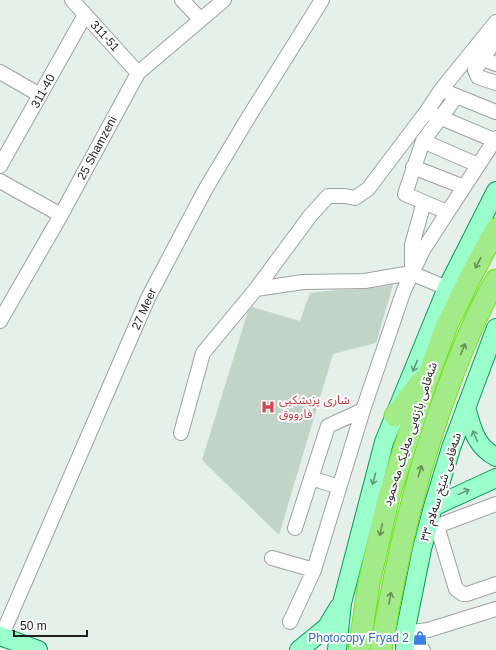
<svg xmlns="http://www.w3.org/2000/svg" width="496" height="650" font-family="Helvetica,'Noto Sans Arabic',sans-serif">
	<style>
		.building { fill: #c2d3c8 }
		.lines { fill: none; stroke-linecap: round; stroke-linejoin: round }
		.minor-casing { stroke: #a0a0a0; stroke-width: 16 }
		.major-casing { stroke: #009a5b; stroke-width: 20 }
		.highway-casing { stroke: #70e31d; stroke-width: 23 }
		.minor { stroke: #fff; stroke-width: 14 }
		.major { stroke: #9bffcc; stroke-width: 18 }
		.highway { stroke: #a3eb89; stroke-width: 21 }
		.oneway { stroke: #688f59 }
		.oneway2 { stroke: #639a7e }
		.labels { text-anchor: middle; stroke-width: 4; stroke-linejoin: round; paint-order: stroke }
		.street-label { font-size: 12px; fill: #1f1f1f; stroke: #fff }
		.health-label { font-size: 12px; fill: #be3a42; stroke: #fff; text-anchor: start }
		.shop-label { font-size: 12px; fill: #366cbe; stroke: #fff; text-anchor: end }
	</style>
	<rect width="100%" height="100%" fill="#e5f0eb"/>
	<path class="building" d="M393,285l-17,58 -43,11 -54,181 -77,-75 46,-149 4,-4 48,14 10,-28 27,-3 29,-1z"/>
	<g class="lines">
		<defs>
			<path id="minor" d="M72,0l66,73
				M182,0l18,19
				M496,39l-21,31 3,7 18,6
				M483,59l13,5
				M0,72l40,23
				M449,93l47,19
				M432,114l62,26
				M423,141l55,24
				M0,166l85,-151
				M413,167l51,20
				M0,181l61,34
				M447,212l-42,-18 18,-53 33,-44
				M412,269v-24l12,-43
				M256,289l47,-7 62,-1 46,-8 36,15
				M0,321l61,-106 77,-142 86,-73
				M181,433l22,-80 53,-64 54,-73 18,-20h17l10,2 13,-9 59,-78 14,-21 55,-68
				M311,478l28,9
				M437,526l19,63 7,5h4l29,-10
				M295,528l33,-102 35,-16
				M429,529l67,-25
				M272,558l42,12
				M290,622l24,-52 49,-160 41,-120 19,-40 73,-112
				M405,633l23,-3 68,-21
				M405,633l18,17
				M1,637l147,-339 57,-108 43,-72 74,-118"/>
			<path id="major" d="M466,407c6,21 9,39 30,50
				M433,507l63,-29
				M0,636l38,14
				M299,650l28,-23 12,-20
				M337,650l5,-47 42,-161 63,-154 49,-97
				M405,650v-17l17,-84 11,-42 18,-59 45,-120"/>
			<path id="highway" d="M395,416l26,-34
				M359,650l10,-67 20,-87 34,-105 24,-66 25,-51 24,-45
				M381,650c15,-91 36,-181 69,-268 13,-35 27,-70 46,-102"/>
		</defs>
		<use href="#minor" class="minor-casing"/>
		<use href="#major" class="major-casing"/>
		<use href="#highway" class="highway-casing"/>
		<use href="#minor" class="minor"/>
		<use href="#major" class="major"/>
		<use href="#highway" class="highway"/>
	</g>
	<defs><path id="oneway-shaft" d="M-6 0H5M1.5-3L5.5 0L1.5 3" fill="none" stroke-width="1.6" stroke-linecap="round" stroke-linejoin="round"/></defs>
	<g class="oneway">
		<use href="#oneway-shaft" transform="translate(478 263) rotate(118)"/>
		<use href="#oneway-shaft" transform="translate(463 349) rotate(-68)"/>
		<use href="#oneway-shaft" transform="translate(420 471) rotate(-73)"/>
		<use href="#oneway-shaft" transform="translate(381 530) rotate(103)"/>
		<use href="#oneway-shaft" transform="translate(390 598) rotate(-79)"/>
	</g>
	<g class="oneway2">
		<use href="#oneway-shaft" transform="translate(415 366) rotate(112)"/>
		<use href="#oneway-shaft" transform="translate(475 436) rotate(-114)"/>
		<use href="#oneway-shaft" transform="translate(374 479) rotate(105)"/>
		<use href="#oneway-shaft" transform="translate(464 492) rotate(-25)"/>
	</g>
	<defs>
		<symbol id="hospital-bare" viewBox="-9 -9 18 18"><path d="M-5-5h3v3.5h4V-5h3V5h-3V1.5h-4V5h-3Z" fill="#e0444e" stroke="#fff" stroke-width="2.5" paint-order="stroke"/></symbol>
		<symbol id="shop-bare" viewBox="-9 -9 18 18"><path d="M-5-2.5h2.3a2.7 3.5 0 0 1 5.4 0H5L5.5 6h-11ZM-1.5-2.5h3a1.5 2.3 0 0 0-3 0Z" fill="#3f7fe0" stroke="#fff" stroke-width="2.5" paint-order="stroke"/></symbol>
	</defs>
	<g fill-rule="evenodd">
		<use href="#hospital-bare" x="258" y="397" width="20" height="20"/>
		<use href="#shop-bare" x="410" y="628" width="20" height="20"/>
	</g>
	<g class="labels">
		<g class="street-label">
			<text transform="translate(105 36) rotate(48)" y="4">311-51</text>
			<text transform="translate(43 91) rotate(-61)" y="4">311-40</text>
			<text transform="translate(97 148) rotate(-62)" y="4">25 Shamzeni</text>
			<text transform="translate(144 309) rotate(-66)" y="4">27 Meer</text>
			<text transform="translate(410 434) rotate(-72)" y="4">شەقامی بازنەیی مەلیک مەحمود</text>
			<text transform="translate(441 487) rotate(-73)" y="4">شەقامی شێخ سەلام ٣٣</text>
		</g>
		<g class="health-label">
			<text x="279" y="404">شاری پزیشکیی<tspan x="279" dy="14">فارووق</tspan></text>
		</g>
		<g class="shop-label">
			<text x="409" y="642">Photocopy Fryad 2</text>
		</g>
	</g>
	<path d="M14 630v6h73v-6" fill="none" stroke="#1f1f1f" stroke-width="2"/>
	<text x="20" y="630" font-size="12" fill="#1f1f1f" stroke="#ffffff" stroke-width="3" paint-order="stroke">50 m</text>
</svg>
